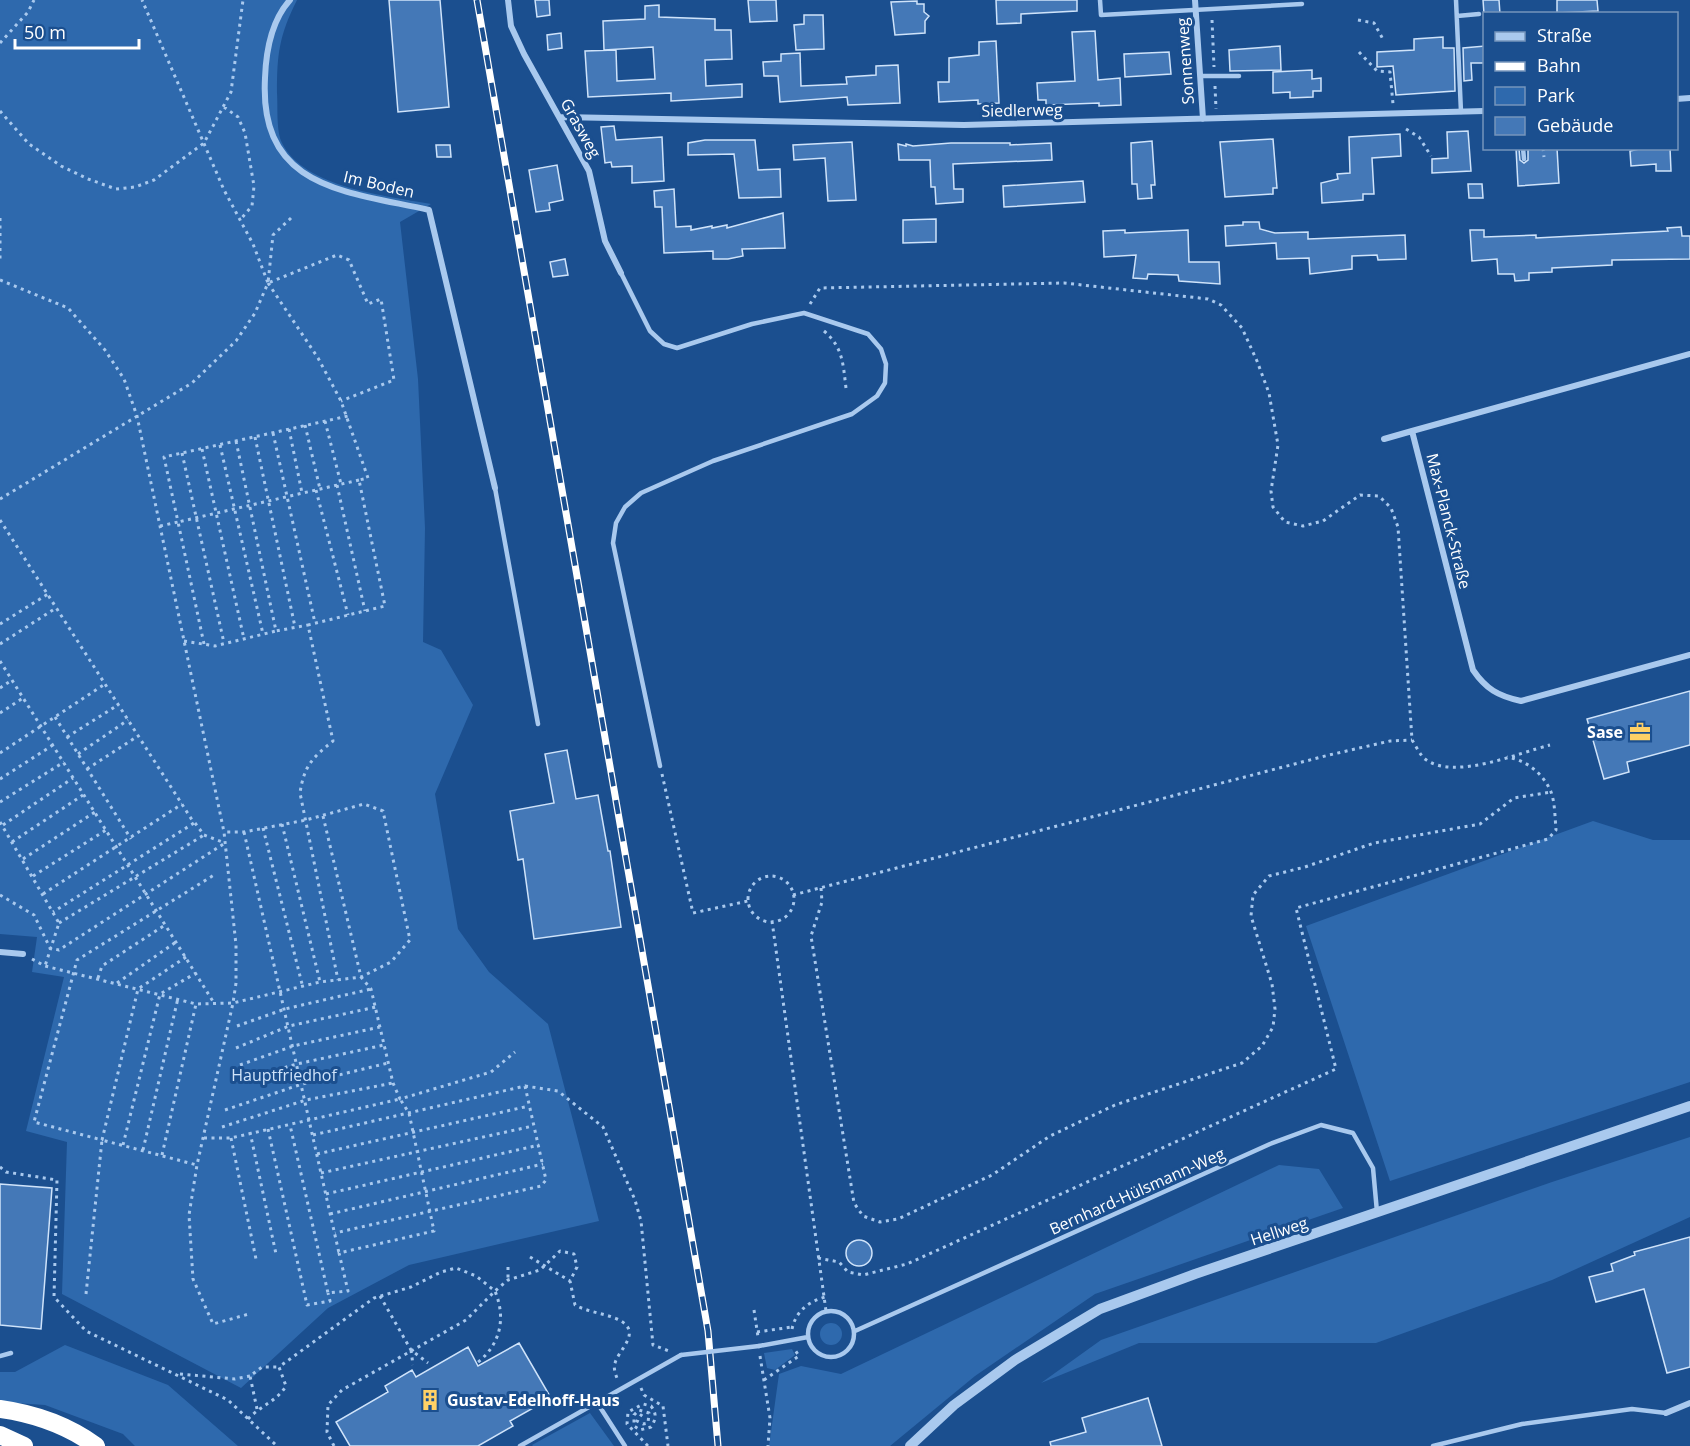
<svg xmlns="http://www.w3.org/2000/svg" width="1690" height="1446" font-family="'Open Sans',sans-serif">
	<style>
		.green { fill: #2e69ad }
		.building { fill: #4478b7; stroke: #cfe3fa; stroke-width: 1.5 }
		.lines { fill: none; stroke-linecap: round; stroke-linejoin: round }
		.path { stroke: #a9c9ee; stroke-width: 3; stroke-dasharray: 3 4.5; stroke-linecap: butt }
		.service { stroke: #a9c9ee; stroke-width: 4.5 }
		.minor { stroke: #a9c9ee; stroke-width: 6 }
		.tertiary { stroke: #a9c9ee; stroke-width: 10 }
		.motorway { stroke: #fff; stroke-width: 18 }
		.rail-casing { stroke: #fff; stroke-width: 7 }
		.rail { stroke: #1b4f8f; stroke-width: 4.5; stroke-dasharray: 14; stroke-linecap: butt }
		.service-bridge { stroke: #a9c9ee; stroke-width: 4.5 }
		.labels { text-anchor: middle; stroke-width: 6; stroke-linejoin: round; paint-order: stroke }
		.street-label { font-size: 16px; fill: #fff; stroke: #1b4f8f }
		.poi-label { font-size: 16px; font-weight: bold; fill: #fff; stroke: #1b4f8f; text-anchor: end }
		.park-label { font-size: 16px; fill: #cfe3fa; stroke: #1b4f8f }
	</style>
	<rect width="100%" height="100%" fill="#1b4f8f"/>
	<path class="green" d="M0,0h297c-18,36 -20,54 -20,93 1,14 -1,38 5,50 22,45 106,53 149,61l-31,18 18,157 7,149 -2,114 18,8 32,55 -38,89 23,135 31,43 59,52 51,197 -190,44 -81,43 -87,80 -179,-94 5,-152 -41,-11 38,-154 -32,-5 5,-35 -37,-3z
		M1593,821l60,19h37v242l-300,99 -84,-255z
		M1690,1137v80l-138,63 -176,63h-237l-98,40 60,-43 451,-158z
		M1279,1165l40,4 24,39 -248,86 -120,82 -85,70h-121l10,-72 22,-8 40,8z
		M820 1334a11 11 0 1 1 22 0a11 11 0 1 1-22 0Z
		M65,1345l103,40 70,61h-103l-12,-12 -78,-29 -45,-3v-30h15z
		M792,1349l3,6 -20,15 -8,-2 -3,-15z
		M590,1413l24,33h-81l-1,-1z"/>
	<path class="building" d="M389,0h51l9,107 -51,5z
		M535,0h14l1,15 -13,2z
		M748,0h28l1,21 -27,1z
		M996,0h81v11l-56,3v9l-24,1z
		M1483,0h16l1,14h-16z
		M1557,0h40l1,11 -41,2z
		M917,1v3h7v8l5,4 -4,5v12l-30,2 -4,-33z
		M659,5v12l56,2v11h16l1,29 -27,1 1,26 36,-2v13l-71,4v-8l-83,4 -3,-46 31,-1 1,31 38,-2 -2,-32 -49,3 -1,-29 42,-2v-13z
		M804,15h19l1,34 -28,1 -2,-25 10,-1z
		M1095,31l3,49 22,-2 1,27 -22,1v-3l-53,2v-5h-8l-1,-17 38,-2 -3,-49z
		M561,33l1,15 -14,2 -1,-15z
		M1443,37v11h11l1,43 -59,4 -3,-29 -16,1v-15l37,-2v-11z
		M996,41l3,62 -21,1v-4l-39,2 -1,-20h11v-24l30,-3v-13z
		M1280,46l1,24 -51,1 -1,-21z
		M1485,46v17h-14l1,17 -8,1 -1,-33z
		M1169,52l2,22 -46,3 -1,-23z
		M800,53l1,33 46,-2 -1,-7 30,-2v-9l22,-1 2,38 -52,2 -1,-8 -67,5 -2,-26h-14l-1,-14 18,-1v-7z
		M1312,70v9l9,-1v13h-8v6l-23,1v-6l-17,1v-21z
		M614,126l2,14 46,-3 2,44 -32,2v-17l-20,1 -1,-5 -6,1 -4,-36z
		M1468,131l3,40 -39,2v-14l16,-1 -1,-26z
		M1400,134l1,22 -29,2 2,36h-11v6l-41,3 -1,-20 17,-4 -1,-5 13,-1 -1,-36z
		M1273,139l4,49h-4v6l-48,3 -5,-55z
		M705,140h50l3,30 22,-1 1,28 -42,1 -5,-44 -46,1v-12z
		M1152,141l3,44h-4l1,13 -14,1 -1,-15h-5l-1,-41z
		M852,142l4,58 -28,1 -3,-43 -31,2 -1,-15z
		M951,143h59v2l41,-2 1,17 -99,4 1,25h9v13l-27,2 -1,-17h-4l-1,-27h-31l-1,-16 8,2v-2l7,2z
		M436,145h14l1,12h-14z
		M1516,148h3l1,12 4,3 4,-3v-12h29l2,35 -41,3z
		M1644,148h26l1,23h-15v-7l-25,2 -1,-15z
		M557,165l6,35 -14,3 1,7 -14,2 -7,-42z
		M1083,181l2,21 -81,5 -1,-21z
		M1468,184h14l1,14h-14z
		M674,189l2,38 15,-1v4l21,-4v2l15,-3v3l56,-15 2,35 -43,1 1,7 -15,3h-15v-8l-49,2 -2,-46h-7l-1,-16z
		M936,219v23l-33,1v-23z
		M1243,222h16l1,7 15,4 33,-1v7l97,-4 1,24 -28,1 -1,-5 -25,1v13l-42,5 -1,-16 -32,1 -1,-16 -50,3 -1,-20 18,-1z
		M1681,227l1,9h8v23l-78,1v5l-60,3v4l-23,1v7l-14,1 -1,-7h-16l-1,-15 -25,2 -2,-31h14v7l52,-2v3l132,-7 -1,-3z
		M1125,230v3l63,-3 1,32h30l1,22 -41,-3 -1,-6 -30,-1 -1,5 -14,-1 3,-23 -32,2 -1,-26z
		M565,259l3,16 -15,2 -3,-15z
		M1690,691v54l-63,17 2,10 -25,7 -17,-60z
		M567,750l9,49 22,-4 10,56h2l11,76 -87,12 -11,-80 -5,1 -8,-49 44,-8 -9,-49z
		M0,1184l52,4 -11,141 -41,-4z
		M1690,1237v130l-23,6 -23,-84 -48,13 -7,-25 24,-6 -2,-7 24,-9 -1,-3z
		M846 1253a13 13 0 1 1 26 0a13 13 0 1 1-26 0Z
		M519,1343l32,55 -41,23 3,5 -35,20h-128l-14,-24 52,-30 -3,-6 27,-16 4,7 52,-30 10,19z
		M1148,1398l14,48h-111l-1,-4 36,-10 -4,-14z"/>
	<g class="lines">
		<path class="path" d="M1212,20l2,47
			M1358,20l16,3 10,18
			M0,43l28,-31 6,-12
			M1359,52l18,19 13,1 3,32
			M1215,86l1,23
			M224,107l14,10 7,16 9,53 -2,20 -12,14
			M0,111l29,33 32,22 27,13 28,10 19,-2 19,-7 50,-37 27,-51 12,-92
			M1406,129l13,8 12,19
			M1543,148l1,9
			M0,218v41
			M291,218l-18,17 -5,48 69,-28 12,5 19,44 13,-5 13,81 -53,21
			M0,280l68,28 37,42 19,29 13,37 87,416 12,113v38l-3,20 -36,162 -8,50 4,64 20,45 36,-10
			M268,283l50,75 23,43 27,77 -9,2 26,126 -77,19 25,116c-21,17 -29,25 -33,52l38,187
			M810,304l10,-16 244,-5 144,16 13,6 21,23 15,33 12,32 9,52 -7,46 2,16 12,15 18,4 20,-5 37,-26 19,1 12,12 7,19 14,213c4,6 8,15 13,19 29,22 93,-6 125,-14
			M824,331c19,16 19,33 22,57
			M325,421l16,63
			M305,425l15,64
			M289,429l13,64
			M273,433l42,190
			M255,437l40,190
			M236,441l40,190 32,-6
			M220,445l43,189
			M202,449l42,190
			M182,453l42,190
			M337,485l28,126
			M316,490l32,125
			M0,499l192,-116 44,-42 19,-28 13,-30 -15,-39 -29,-54 -82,-190
			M0,520l194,303 -141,89
			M160,526l18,-4 -14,-65 184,-41
			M0,624l48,-30
			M184,641l31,5 61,-15
			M0,644l56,-36
			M204,644l-26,-122 181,-42
			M0,661l214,342
			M0,688l12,-8
			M0,713l23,-15
			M55,717l76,122
			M67,737l51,-32
			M0,753l105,-69
			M78,754l50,-34
			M87,769l51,-33
			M662,774l31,139 55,-12
			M0,779l53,-34
			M0,802l64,-40
			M323,816l38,161 10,12 22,94 7,16 91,-27 24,-20
			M0,822l59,101 -14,43
			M195,823l9,12 21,8
			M282,824l38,158
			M3,825l70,-47
			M263,828l40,160
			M244,832l95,421
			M12,842l71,-47
			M23,859l72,-47
			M33,876l73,-46
			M748 899a23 23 0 1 1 46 0a23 23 0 1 1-46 0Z
			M821,888l1,14 -11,34 43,267 9,13 17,6 18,-3 94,-44 58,-39 65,-31 127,-42 20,-17 11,-19 2,-18 -3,-25 -21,-68 2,-21 16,-19 36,-9 69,-24 106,-19 34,-26 37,-6
			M43,894l139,-90
			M0,895l34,20 16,33 9,2 166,-107
			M793,895l536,-140 61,-14 22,-1
			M772,921l54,390
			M59,923l145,-88
			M186,957l-48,32 -36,151 -68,-18 43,-162 137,-85
			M32,959l13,7 151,38 37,-1 87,-21 41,-5 30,-15 19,-22 -27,-129 -19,-7 -58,16 -62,12h-20
			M98,978l4,-12 63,-41
			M117,983l59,-41
			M237,1026l48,-17 86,-20
			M236,1048l53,-22 87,-19
			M240,1065l53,-19 87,-19
			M234,1082l63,-18 87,-19
			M525,1086l33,5 45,36 32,73 6,21 12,124 16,6
			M225,1110l77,-26 86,-21
			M222,1127l84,-27 87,-17
			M268,1129l39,176 23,-4 -2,-8
			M250,1132l26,122
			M313,1135l212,-49 21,94 -5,6 -206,47
			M204,1138h27l169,-39 9,14 25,118 -95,22 9,38 -20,2 -38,-168
			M231,1138l25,121
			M123,1145l37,-151 36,-21
			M143,1150l35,-152
			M317,1154l212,-48
			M162,1155l34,-151
			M0,1167l6,5 51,8 -3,117 32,34 142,69 49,46
			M321,1173l212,-47
			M326,1194l213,-49
			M330,1214l213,-50
			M530,1257l40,24
			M818,1258l21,4 9,10 15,3 44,-11 429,-195 -40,-161 252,-69 8,-9c-1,-11 -1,-28 -5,-38 -8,-19 -25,-32 -44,-35
			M508,1267v13
			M86,1294l16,-154 95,25
			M380,1296l31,54 17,13
			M754,1310l4,27
			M792,1329c4,-18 16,-27 33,-32
			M757,1332l35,-5
			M411,1350l2,15
			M760,1356l10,62 -2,28
			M180,1374l55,5 15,-3
			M764,1380l35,-24 -4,-6
			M641,1388l3,7 19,11 5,40
			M257,1409l-7,-33 12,-9h17
			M642,1414l-5,7 6,3 5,-1 1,-10 -10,-3 -5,5v11l6,4 11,-3c5,-8 6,-13 0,-21l-8,-2 -15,8 -1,12 21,22
			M248,1419c13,-14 28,-17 38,-33l-7,-19 95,-69 37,-11 30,-15 15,-4 20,8 19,15 13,-11 32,-10 20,-19 14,3 3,13 -7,14 5,24c13,7 28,8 42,14 27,12 2,30 -2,44 -2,6 1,12 3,18
			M334,1446l-7,-14 1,-27 14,-15 124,-70 29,-29c11,27 6,53 -18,72"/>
		<path class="service" d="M1100,0l1,15 201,-11
			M1456,0l5,112
			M1457,16l22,-2
			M1200,76h39
			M1523,148l1,11
			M621,273l29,58 14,13 13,4 75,-24 52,-11 64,21 13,15 5,15 -1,19 -8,13 -25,18 -139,47 -72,32 -16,14 -9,16 -3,20 47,223
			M495,488l43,236
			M808 1334a23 23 0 1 1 46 0a23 23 0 1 1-46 0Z
			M855,1331l415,-187 51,-19 32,8 20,35 4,44
			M759,1346l49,-9
			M0,1356l11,-3
			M598,1404l27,42
			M520,1446l161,-91
			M1433,1446l89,-22 110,-15 34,4"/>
		<path class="minor" d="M290,0c-19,21 -24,50 -25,78 -6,111 80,113 164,132l66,278
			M508,0l3,26 13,28 65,117 16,70 16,32
			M1195,0l8,119
			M1676,99l14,-1
			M560,117l404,8 520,-14
			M1690,354l-278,77 61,239c13,19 25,26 48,31l169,-46
			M1384,439l28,-8
			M0,952l23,2
			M1666,1413l24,-10"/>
		<path class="tertiary" d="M910,1446l44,-41 61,-45 85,-51 95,-35 495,-168"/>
		<path class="motorway" d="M0,1409c36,5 67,16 96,37
			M0,1435l24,11"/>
		<defs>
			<path id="rail" d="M477,0l231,1331 10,115"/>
		</defs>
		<use href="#rail" class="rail-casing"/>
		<use href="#rail" class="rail"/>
		<path class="service-bridge" d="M681,1355l78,-9"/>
	</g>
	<defs>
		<symbol id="office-bare" viewBox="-9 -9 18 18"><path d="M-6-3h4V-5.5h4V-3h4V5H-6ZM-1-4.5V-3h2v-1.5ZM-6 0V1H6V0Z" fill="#ffd166" stroke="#1b4f8f" stroke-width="2.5" paint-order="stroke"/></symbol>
		<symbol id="building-bare" viewBox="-9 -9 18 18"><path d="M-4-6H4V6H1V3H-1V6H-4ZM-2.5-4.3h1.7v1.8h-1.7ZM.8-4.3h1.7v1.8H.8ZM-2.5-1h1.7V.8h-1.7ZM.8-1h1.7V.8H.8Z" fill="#ffd166" stroke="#1b4f8f" stroke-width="2.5" paint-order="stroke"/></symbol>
	</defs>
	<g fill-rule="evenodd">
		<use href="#office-bare" x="1625" y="717" width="30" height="30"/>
		<use href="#building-bare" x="415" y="1385" width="30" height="30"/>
	</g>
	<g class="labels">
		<g class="street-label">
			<text transform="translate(1185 61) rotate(-94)" y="6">Sonnenweg</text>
			<text transform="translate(1022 110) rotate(-1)" y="6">Siedlerweg</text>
			<text transform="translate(581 128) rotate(61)" y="6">Grasweg</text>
			<text transform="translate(379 184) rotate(13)" y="6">Im Boden</text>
			<text transform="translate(1449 521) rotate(76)" y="6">Max-Planck-Straße</text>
			<text transform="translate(1137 1191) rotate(-24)" y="6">Bernhard-Hülsmann-Weg</text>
			<text transform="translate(1279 1231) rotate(-18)" y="6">Hellweg</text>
		</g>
		<g class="poi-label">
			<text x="1623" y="738">Sase</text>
			<text x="447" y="1406" text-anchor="start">Gustav-Edelhoff-Haus</text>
		</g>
		<g class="park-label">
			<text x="284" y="1081">Hauptfriedhof</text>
		</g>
	</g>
	<rect x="1483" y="12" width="195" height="138" fill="#1b4f8f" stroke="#7695bc" stroke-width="1.5"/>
	<rect x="1495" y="32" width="30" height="9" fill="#a9c9ee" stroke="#7695bc" stroke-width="1.5"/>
	<text x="1537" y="42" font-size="18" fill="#ffffff">Straße</text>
	<rect x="1495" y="62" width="30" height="9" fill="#ffffff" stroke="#7695bc" stroke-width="1.5"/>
	<text x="1537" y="72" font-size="18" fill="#ffffff">Bahn</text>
	<rect x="1495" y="87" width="30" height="18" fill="#2e69ad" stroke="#7695bc" stroke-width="1.5"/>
	<text x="1537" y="102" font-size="18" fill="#ffffff">Park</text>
	<rect x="1495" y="117" width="30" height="18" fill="#4478b7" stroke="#7695bc" stroke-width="1.5"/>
	<text x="1537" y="132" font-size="18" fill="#ffffff">Gebäude</text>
	<path d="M15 39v9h124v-9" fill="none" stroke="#ffffff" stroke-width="3"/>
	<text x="24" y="39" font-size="18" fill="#ffffff" stroke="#1b4f8f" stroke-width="4.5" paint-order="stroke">50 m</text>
</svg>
